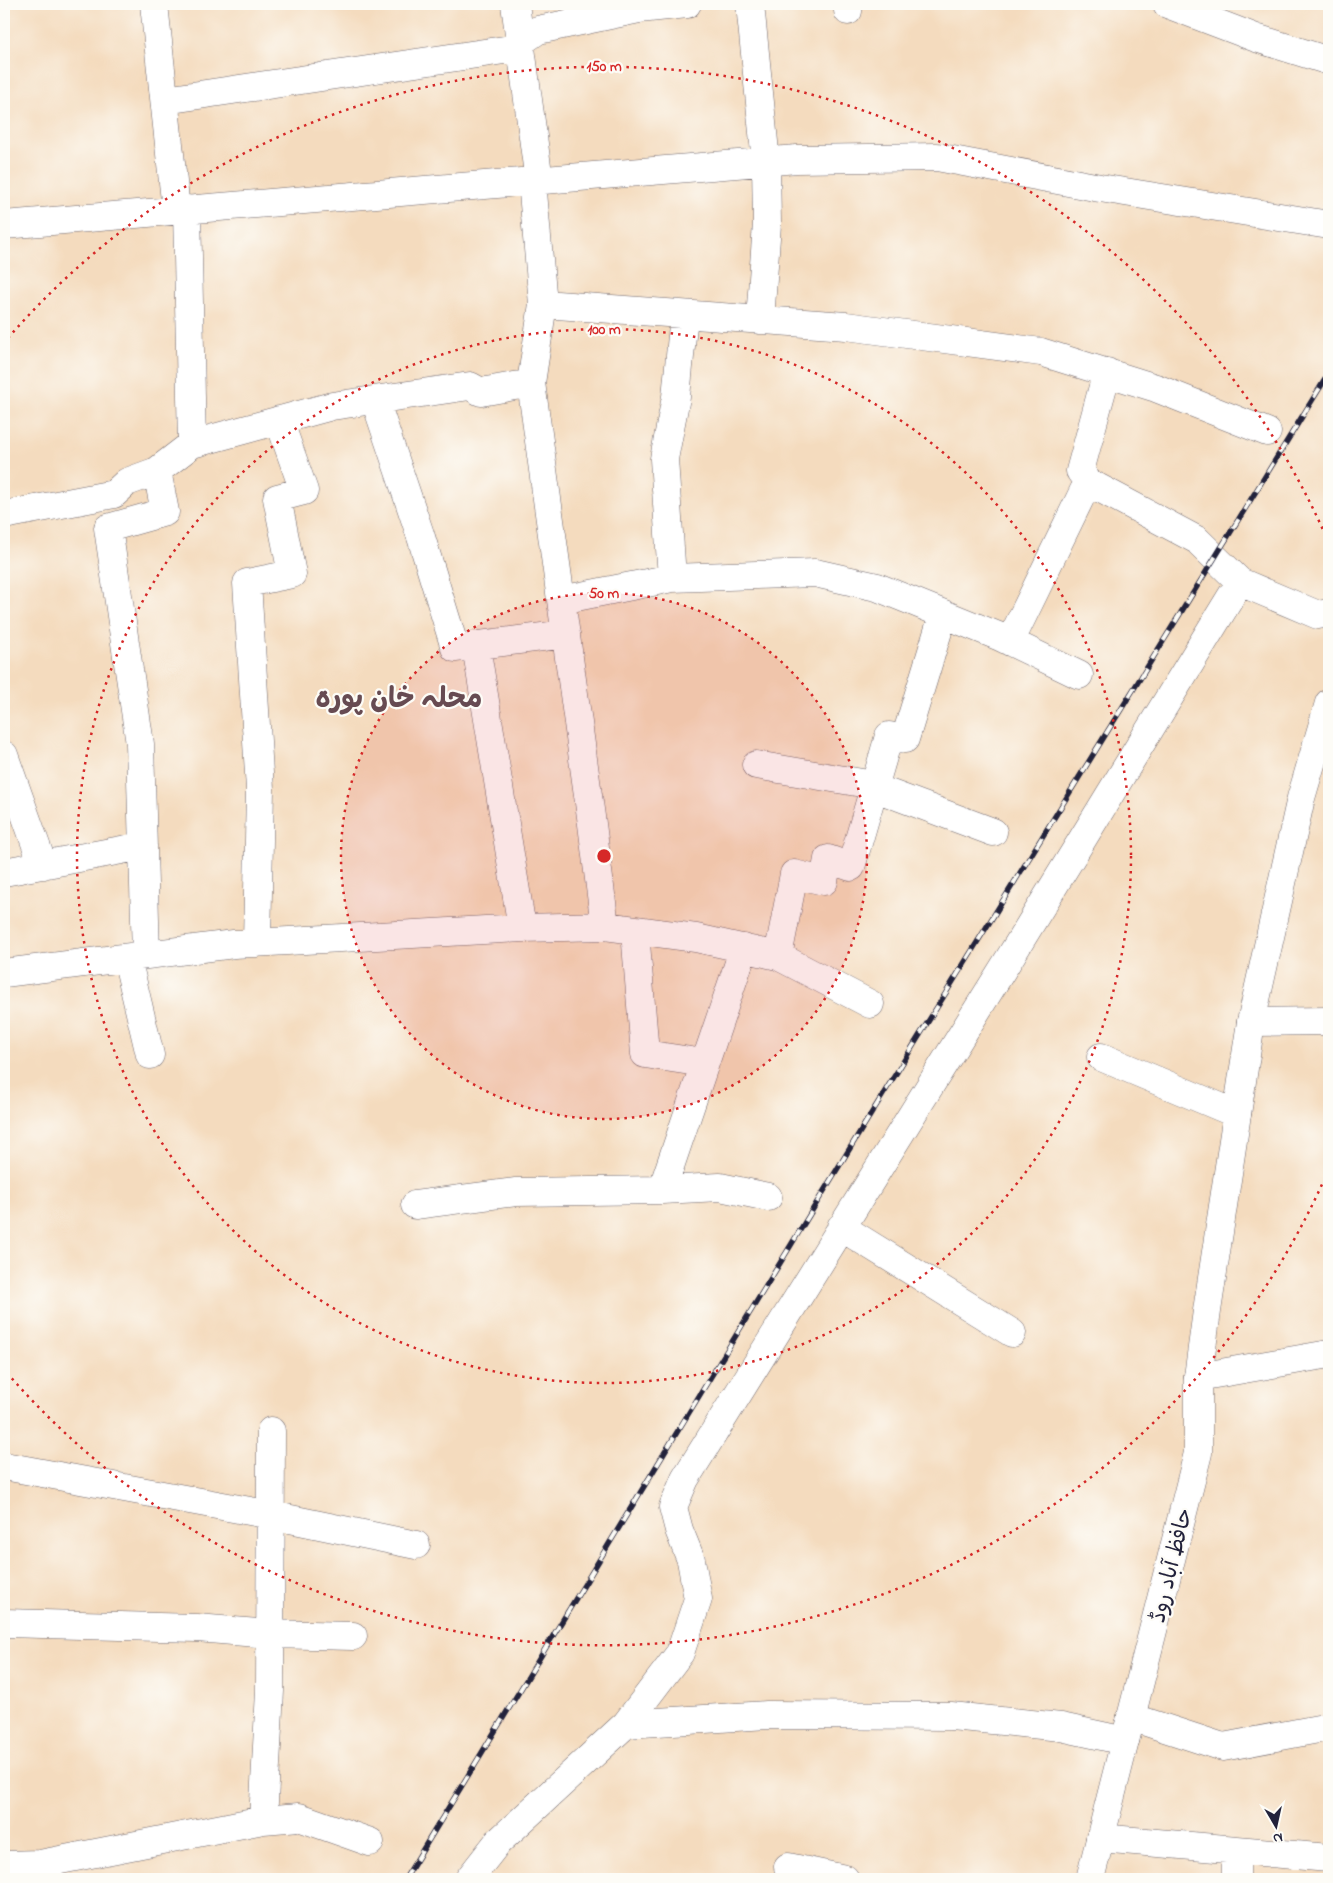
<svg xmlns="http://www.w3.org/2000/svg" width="1333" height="1883" font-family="'Indie Flower','Playpen Sans Arabic',sans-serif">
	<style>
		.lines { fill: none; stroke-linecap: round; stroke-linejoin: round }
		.minor-casing { stroke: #6c6369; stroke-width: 29 }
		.tertiary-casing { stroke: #6c6369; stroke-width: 29 }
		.primary-casing { stroke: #6c6369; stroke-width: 29 }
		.minor { stroke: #fff; stroke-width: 28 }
		.tertiary { stroke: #fff; stroke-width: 28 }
		.primary { stroke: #fff; stroke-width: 28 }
		.rail-casing { stroke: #22223b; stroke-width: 5.5 }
		.rail { stroke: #fdfcf7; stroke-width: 4; stroke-dasharray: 11; stroke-linecap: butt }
		.ring { fill: none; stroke: #d62828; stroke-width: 2.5; stroke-dasharray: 2.5 5 }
		.labels { text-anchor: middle; stroke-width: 4.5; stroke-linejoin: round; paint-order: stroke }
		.street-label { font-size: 22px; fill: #22223b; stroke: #fdfcf7 }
		.district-label { font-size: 28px; font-weight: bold; fill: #674b52; stroke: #fdfcf7 }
		.centre { fill: #d62828; stroke: #fdfcf7; stroke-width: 2.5 }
		.ring-label { font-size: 15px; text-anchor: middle; font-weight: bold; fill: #d62828; stroke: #fdfcf7; stroke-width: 4.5; stroke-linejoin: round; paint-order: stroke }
	</style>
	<rect width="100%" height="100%" fill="#fdfcf7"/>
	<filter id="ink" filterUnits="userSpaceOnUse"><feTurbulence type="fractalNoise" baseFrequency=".02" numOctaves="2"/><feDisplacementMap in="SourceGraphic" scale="10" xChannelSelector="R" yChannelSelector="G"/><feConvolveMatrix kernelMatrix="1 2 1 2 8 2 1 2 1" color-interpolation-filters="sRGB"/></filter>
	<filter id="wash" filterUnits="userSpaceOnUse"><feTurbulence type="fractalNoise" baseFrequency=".0096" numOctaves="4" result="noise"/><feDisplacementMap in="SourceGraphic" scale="20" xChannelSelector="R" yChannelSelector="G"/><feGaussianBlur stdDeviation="1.12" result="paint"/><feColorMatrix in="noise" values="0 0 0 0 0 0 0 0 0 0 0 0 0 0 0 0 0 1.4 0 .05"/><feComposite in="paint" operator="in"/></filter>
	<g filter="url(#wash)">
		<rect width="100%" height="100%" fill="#f4dbbe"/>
	</g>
	<g filter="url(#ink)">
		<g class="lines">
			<defs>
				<path id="minor" d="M154,4l22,206
					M515,4l24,177
					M750,4l16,158 1,62 -7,96
					M1167,4l89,34 73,23
					M848,11l1,-7
					M165,100l346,-51 27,-19 101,-21 48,-5
					M532,181l11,123 -12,79 61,441 13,102
					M187,209l5,235
					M4,225l793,-66 140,-2 163,31 229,37
					M543,304l303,22 195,26 115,36 111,44
					M375,400l46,137 34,111 111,-14
					M1088,482l109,58 43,42 78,33 11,-2
					M4,515l110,-21 13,-12 30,-11 35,-27 140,-38 138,-20 11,6 50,-9
					M672,578l-8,-119 12,-62 8,-82
					M561,600l111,-22 143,-5 62,14 121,49 81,39
					M1010,642l78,-160 -8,-11 27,-99
					M476,646l46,282
					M4,755l39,110
					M756,765l106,18 131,49
					M4,872l139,-26
					M635,931l10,123 59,9
					M257,943l3,-154 -13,-206 45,-9 -15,-76 27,-7 -25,-71
					M146,955l-6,-211 -32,-216 57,-16 -8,-41
					M778,956l16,-82 30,7 4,-22 23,8 38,-131 16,3 38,-124
					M127,958l23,97
					M4,973l230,-29 288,-16 83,-2 91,12 82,18 92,48
					M1251,1022l78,-1
					M1101,1057l136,57
					M662,1190l82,-242
					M415,1205l101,-13 146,-2 58,-3 48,10
					M841,1227l171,106
					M4,1466l267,49 145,30
					M4,1623l193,5 73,6 83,2
					M1131,1717l92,30 106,-20
					M626,1724l141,-9 184,1 110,11 64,14
					M263,1820l7,-129 1,-260
					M1100,1838l229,20
					M4,1865l36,-1 223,-44 36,-3 71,25
					M788,1867l57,12
					M469,1879l29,-37 128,-118 54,-71 18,-54 -7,-39 -12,-30 -6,-23 12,-28 324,-520 231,-377
					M1236,1879v-29"/>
				<path id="tertiary" d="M1198,1377l9,-66 44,-289 50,-224 28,-95"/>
				<path id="primary" d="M1090,1879l108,-426v-76l131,-23"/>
			</defs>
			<use href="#minor" class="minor-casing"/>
			<use href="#tertiary" class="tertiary-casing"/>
			<use href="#primary" class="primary-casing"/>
			<use href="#minor" class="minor"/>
			<use href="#tertiary" class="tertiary"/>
			<use href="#primary" class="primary"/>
			<defs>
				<path id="rail" d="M405,1879l453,-744 471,-762"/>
			</defs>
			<use href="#rail" class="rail-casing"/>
			<use href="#rail" class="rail"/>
		</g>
	</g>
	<circle cx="604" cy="856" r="263" fill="#d62828" fill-opacity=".12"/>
	<g class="ring">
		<circle cx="604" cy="856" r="263"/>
		<circle cx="604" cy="856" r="527"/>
		<path d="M1328 1171A790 790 0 0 1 8 1374M8 338A790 790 0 0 1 1328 541"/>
	</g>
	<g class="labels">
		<g class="street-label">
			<text transform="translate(1170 1565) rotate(-76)" y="8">حافظ آباد روڈ</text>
		</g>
		<g class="district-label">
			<text x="399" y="707">محلہ خان پورہ</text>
		</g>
	</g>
	<circle cx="604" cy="856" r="8" class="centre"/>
	<g class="ring-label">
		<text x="604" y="71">150 m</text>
		<text x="604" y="334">100 m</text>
		<text x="604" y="598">50 m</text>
	</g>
	<rect width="1333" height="1883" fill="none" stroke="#fdfcf7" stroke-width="20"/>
	<g transform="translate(1276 1826) rotate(171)" stroke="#fdfcf7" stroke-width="4" paint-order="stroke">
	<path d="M0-4L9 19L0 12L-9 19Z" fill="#22223b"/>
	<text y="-8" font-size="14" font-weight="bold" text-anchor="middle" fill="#22223b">N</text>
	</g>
</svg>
